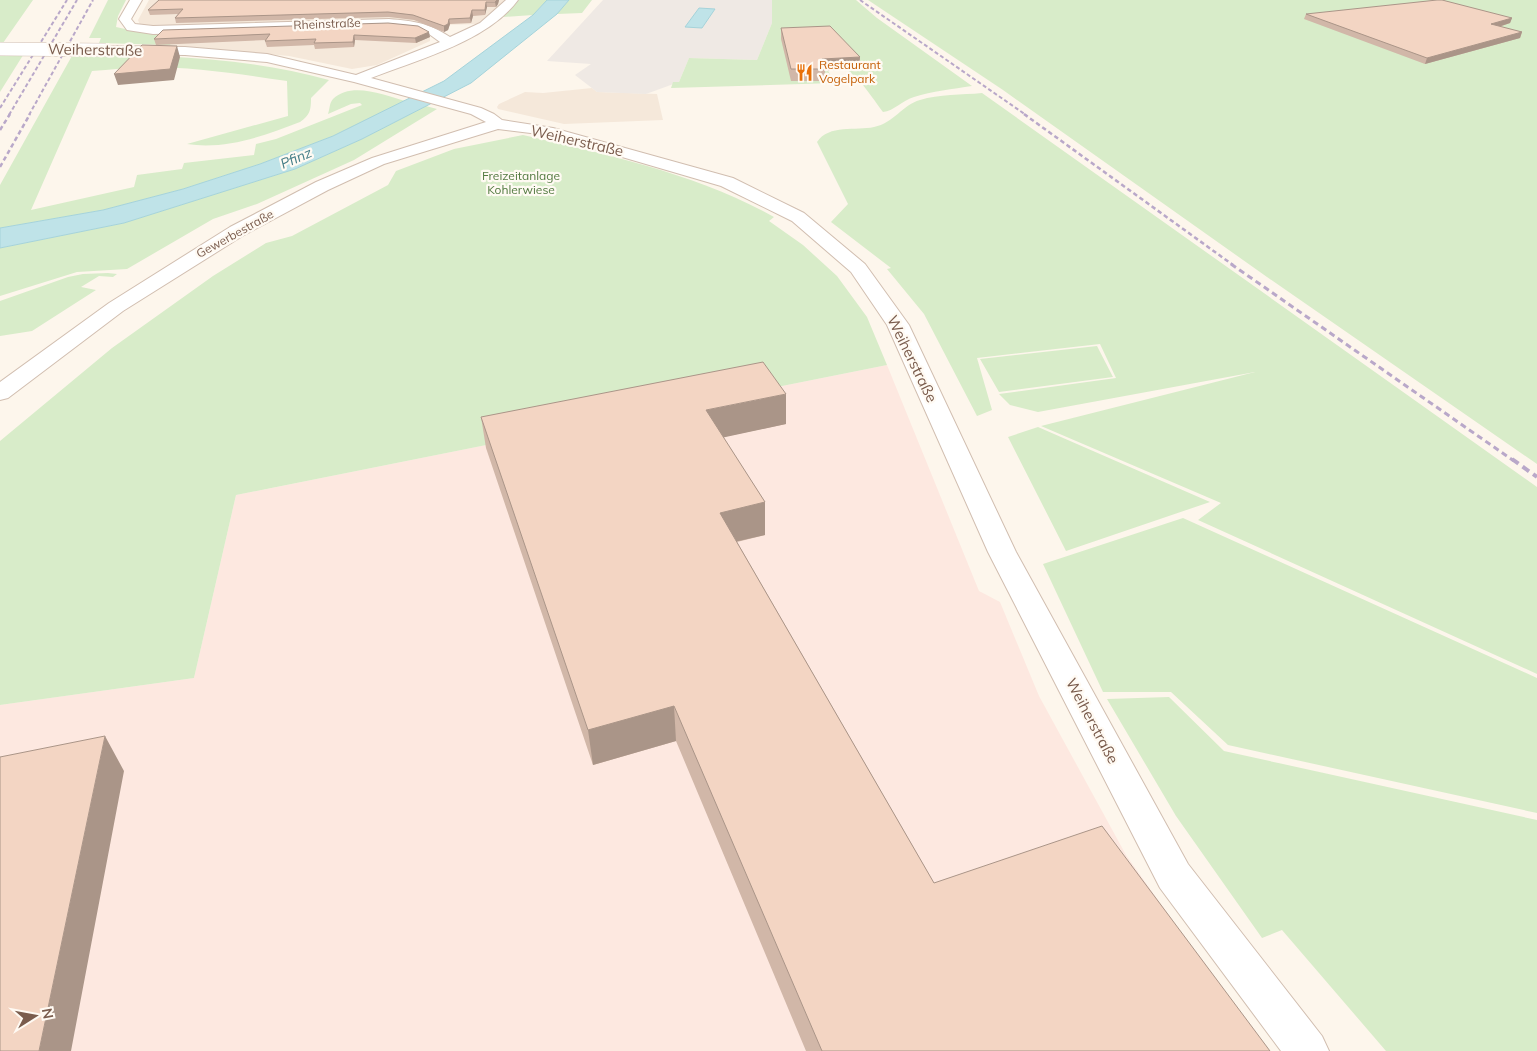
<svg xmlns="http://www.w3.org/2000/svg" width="1537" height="1051" font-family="Mulish,sans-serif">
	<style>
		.residential { fill: #f5e8da }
		.commercial { fill: #fde8e0 }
		.industrial { fill: #efe9e4 }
		.green { fill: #d8ecc9 }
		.water { fill: #bfe3e8; stroke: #a5d3da }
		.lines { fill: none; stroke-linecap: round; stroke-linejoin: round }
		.minor-casing { stroke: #d1beb0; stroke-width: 2 }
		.minor { fill: #fff; fill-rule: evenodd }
		.rail-far3 { stroke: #b9a8c9; stroke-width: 2; stroke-dasharray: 4 2.5; stroke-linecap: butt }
		.rail-far2 { stroke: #b9a8c9; stroke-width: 2.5; stroke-dasharray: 4.5 3; stroke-linecap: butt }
		.rail-far1 { stroke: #b9a8c9; stroke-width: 3; stroke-dasharray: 6 4; stroke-linecap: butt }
		.rail { stroke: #b9a8c9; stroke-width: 4; stroke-dasharray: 8 5; stroke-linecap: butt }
		.minor-bridge-casing { stroke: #d1beb0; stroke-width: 14; stroke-linecap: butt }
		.minor-bridge { stroke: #fff; stroke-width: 13 }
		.wall { fill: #d1b7a8 }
		.shaded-wall { fill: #aa9588 }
		.building { fill: #f3d5c3; stroke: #aa9588 }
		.labels { text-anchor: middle; stroke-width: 4.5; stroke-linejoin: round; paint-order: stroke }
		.far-street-label { font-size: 12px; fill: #7a5c4d; stroke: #fffaf3 }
		.far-food-label { font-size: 12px; fill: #c56008; stroke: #fffaf3; text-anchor: start }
		.far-park-label { font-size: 12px; fill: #537a41; stroke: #fffaf3 }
		.far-water-label { font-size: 14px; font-style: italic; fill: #437c86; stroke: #fffaf3 }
		.street-label { font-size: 15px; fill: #7a5c4d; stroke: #fffaf3 }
	</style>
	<rect width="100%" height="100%" fill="#fdf6ec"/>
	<path class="residential" d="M149,0h356l-26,24 -36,1 -18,6 5,7v3l-53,24 -25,4 -63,-13 -119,-11 14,-15 -44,-5 -2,-5z
		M592,88l5,4 60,2 6,26 -99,4 -66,-15 -1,-2 2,-3 26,-12 18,1z"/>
	<path class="commercial" d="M887,365l92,226 21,11 39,94 87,159 139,196h-1265v-346l194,-27 42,-183z"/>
	<path class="industrial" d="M603,0h169v23l-15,37 -68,-2 -10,24 -33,12 -49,-2 -22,-17 16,-11 -44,-3z"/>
	<path class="green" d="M0,0h33l-30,43h-3z
		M108,0h18l-8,16 -2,11c21,6 46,3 68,3l-14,15 -71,-2 2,-5h-12z
		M519,0h28l-14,15 -30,2z
		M569,0h23l-10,13 -25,1z
		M772,0h84l21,18 95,68c-19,3 -40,5 -58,11 -11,3 -20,14 -31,15 -15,-20 -33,-51 -59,-50l10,21 -163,5 2,-6h6l10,-24 68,2 15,-37z
		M868,0h669v464l-270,-187 -264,-187z
		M0,52h25l-25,40z
		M73,54c87,1 172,3 256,26l-18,18c0,12 -1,17 -11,24 -36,14 -75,28 -113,22l101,-28 -1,-35c-47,-7 -94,-14 -141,-14 -18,0 -36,3 -54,4l-61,139 103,-23 3,-12 45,-6 2,-6 70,-8 2,-11 20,-5 86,-34 -2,-2 -9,1 -23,10c2,-6 1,-10 5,-15 18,-18 52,-4 72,2l-72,35 -73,28 -77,25 -80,21 -103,18v-43z
		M982,93l555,394v187l-339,-154 23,-17 -180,-77 214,-54 -217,40 -28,-7 -11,-11 117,-16 -16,-34 -123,14 15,52 -15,6 -53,-102 -37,-45 4,-1 -60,-46 17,-18 -31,-62c12,-18 39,-11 57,-15 20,-4 28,-22 46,-27 19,-6 42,-5 62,-7z
		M426,106l11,3 -83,51 -97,44 -44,15 -86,50 -50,3 -77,24v-48l124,-25 171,-54 67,-30z
		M523,135c86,20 174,39 251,82l-5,4 34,24 34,31 30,41 20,48 -651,130 -42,183 -194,27v-264l112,-93 101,-72 53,-33 26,-7 96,-51 8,-14 58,-22z
		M108,273l9,1 -4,3 -14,-1 -18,11 15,3 -64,41 -32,5v-35l68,-24 15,-3z
		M1097,346l16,31 -114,15 -19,-33z
		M1038,427l172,75 -144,49 -58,-114z
		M1183,518l354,160v135l-309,-68 -57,-53h-68l-60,-128z
		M1169,697l55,54 313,69v231h-151l-104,-121 -20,8 -86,-122 -69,-117z"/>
	<path class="water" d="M547,0h22l-12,14 -86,69 -109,56 -67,30 -171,54 -124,25v-20l103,-18 80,-21 77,-25 73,-28 111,-55 89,-66z
		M699,8l16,1 -13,19 -17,-1z"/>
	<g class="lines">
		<defs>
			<path id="minor" d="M130,0h12l-11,19 4,5 18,2 236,-7c26,2 39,4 61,18l30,-14 26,-23h12c-30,41 -101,60 -147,78l110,30 13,6 8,6 51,8 180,50 71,35 61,51 44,61 107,227 172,312 134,172 7,15h-48l-121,-163 -172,-336 -101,-227 -36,-53 -59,-51 -71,-35 -174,-51 -49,-6 -114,35 -56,26 -84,45 -121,76 -115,87 -8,2v-18l109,-79 121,-76 86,-45 56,-24 114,-36 -15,-8 -117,-32 -87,-20 -82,-7 -79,-1 -6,-4 6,-4 79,1 82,7 89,21 84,-33 -11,-8 -10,-4 -30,-3 -236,7 -26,-4 -8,-11z"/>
		</defs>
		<use href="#minor" class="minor-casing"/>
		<use href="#minor" class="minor"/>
		<path class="rail-far3" d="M860,0l166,115
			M0,108l67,-108
			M9,115l68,-115
			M29,115l64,-115"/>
		<path class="rail-far2" d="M1024,114l209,151
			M0,130l10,-16
			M0,167l30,-53"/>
		<path class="rail-far1" d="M1231,264l283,197"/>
		<path class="rail" d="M1512,459l25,18"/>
		<defs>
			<path id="minor-bridge" d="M0,49l106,1"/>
		</defs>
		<use href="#minor-bridge" class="minor-bridge-casing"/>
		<use href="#minor-bridge" class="minor-bridge"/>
	</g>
	<path class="wall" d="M499,0l-1,4 -2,3h-9l-2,8 -12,1 -2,7 -21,1 -2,6 -4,2 -30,-12 -25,-3 -213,6 -1,-5 3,-4 -28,1 -2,-5z
		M1306,14l206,4 -2,5 -11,4 23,5 -2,6 -95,26 -121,-45z
		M388,23l42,14 -14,6 -61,-3 -1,7 -39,2 -1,-4 -47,2 -2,-6 1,-1 -110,5 -2,-6z
		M781,28l79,29 -1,11 -34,3 -1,10h-33l-10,-42z
		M481,417l305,7 -63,13 42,65v33l-28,7 197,341 336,168h-464l-130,-310 -83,24 -107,-317z"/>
	<path class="shaded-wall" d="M497,0h2l-1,4 -2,3 -1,-5z
		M486,2l1,5 -2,8v-5z
		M472,10l1,6 -2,7 -1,-5z
		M1512,18l-2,5 -21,7 2,-6z
		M449,19l1,5 -2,6 -4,2v-6z
		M429,32l1,5 -14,6 -1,-5z
		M1522,32l-2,6 -95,26 2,-6z
		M354,35l1,5 -1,7 -1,-5z
		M177,46l3,11 -6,23 -56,5 -4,-11z
		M860,57l-1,11 -34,3 -3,-12z
		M786,394v30l-79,17 -1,-31z
		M765,502v33l-44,10 -1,-32z
		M674,706l2,35 -83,24 -5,-35z
		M105,736l19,35 -53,280h-32z"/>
	<path class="building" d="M159,0h338l-2,2h-9l-1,8h-13l-2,8 -21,1 -1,5 -4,2 -31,-11 -25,-3 -213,6 8,-9 -35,1z
		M1437,0h5l70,18 -21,6 31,8 -95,26 -121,-44z
		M388,23l30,3 11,6 -14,6 -61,-3 -1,7 -39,1 2,-4 -51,2 5,-7 -116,5 9,-9z
		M830,26l30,31 -38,2 3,10h-34l-10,-41z
		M142,45l35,1 -7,23 -56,5z
		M763,362l23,32 -80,16 59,92 -45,11 214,370 168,-57 168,225h-448l-148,-345 -86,24 -107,-313z
		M105,736l-66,315h-39v-294z"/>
	<defs>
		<symbol id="restaurant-bare" viewBox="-9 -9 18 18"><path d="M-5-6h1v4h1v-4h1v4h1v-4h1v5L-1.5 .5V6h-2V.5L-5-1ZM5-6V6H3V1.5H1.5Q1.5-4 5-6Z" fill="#e8710a" stroke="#fffaf3" stroke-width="2.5" paint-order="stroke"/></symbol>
	</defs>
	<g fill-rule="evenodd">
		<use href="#restaurant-bare" x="792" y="60" width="25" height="25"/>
	</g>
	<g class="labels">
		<g class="far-street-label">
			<text transform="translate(327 24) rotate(-2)" y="4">Rheinstraße</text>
			<text transform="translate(235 234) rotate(-29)" y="4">Gewerbestraße</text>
		</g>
		<g class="far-food-label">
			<text x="819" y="69">Restaurant<tspan x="819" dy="14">Vogelpark</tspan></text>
		</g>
		<g class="far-park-label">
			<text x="521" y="180">Freizeitanlage<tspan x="521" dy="14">Kohlerwiese</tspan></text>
		</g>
		<g class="far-water-label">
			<text transform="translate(296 158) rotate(-23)" y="5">Pfinz</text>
		</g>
		<g class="street-label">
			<text transform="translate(95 50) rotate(1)" y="5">Weiherstraße</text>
			<text transform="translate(577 141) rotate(13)" y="5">Weiherstraße</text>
			<text transform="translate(912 359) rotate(64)" y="5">Weiherstraße</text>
			<text transform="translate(1092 721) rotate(62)" y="5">Weiherstraße</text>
		</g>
	</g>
	<g transform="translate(35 1016) rotate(79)" stroke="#fffaf3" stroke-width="4" paint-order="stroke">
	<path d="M0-4L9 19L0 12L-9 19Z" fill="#7a5c4d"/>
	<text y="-8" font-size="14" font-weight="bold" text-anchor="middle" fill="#7a5c4d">N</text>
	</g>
</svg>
